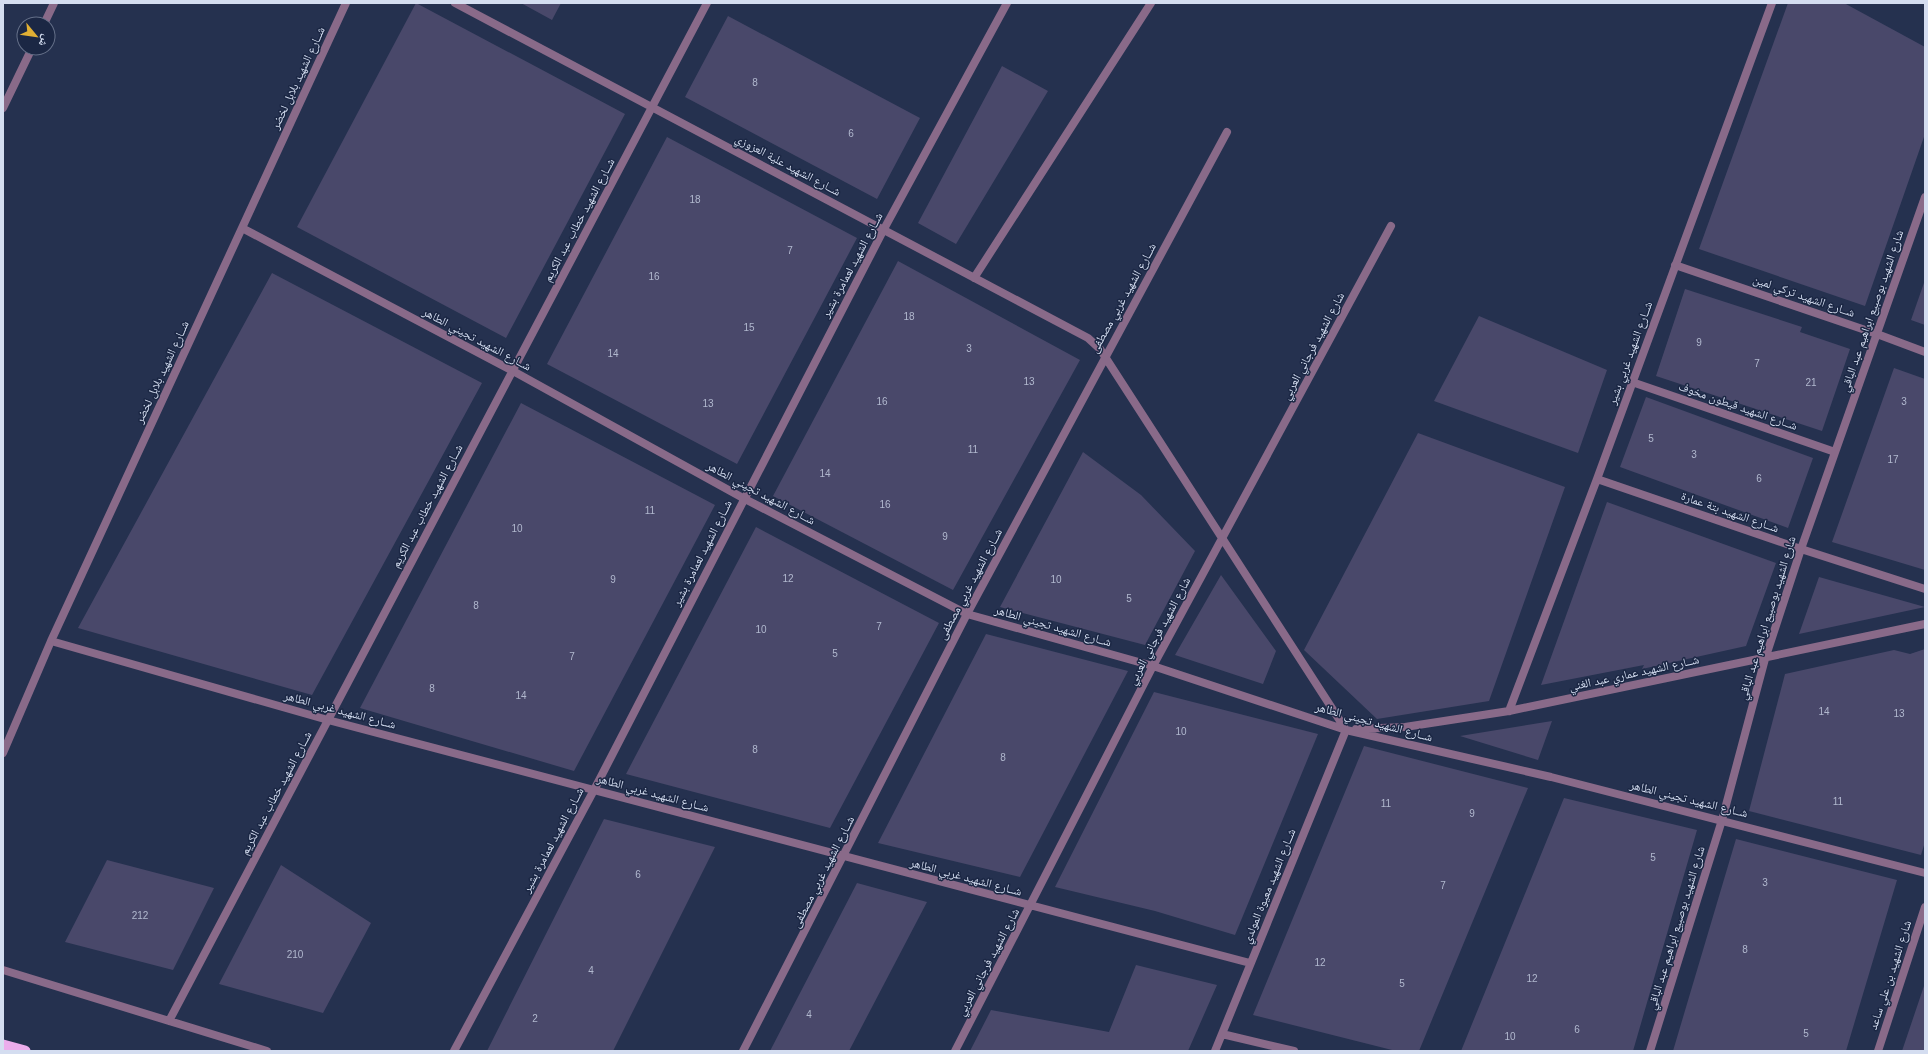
<svg xmlns="http://www.w3.org/2000/svg" width="1928" height="1054" font-family="Helvetica,'Noto Naskh Arabic',sans-serif">
	<style>
		.building { fill: #49486a }
		.lines { fill: none; stroke-linecap: round; stroke-linejoin: round }
		.minor { stroke: #896a89; stroke-width: 8 }
		.trunk { stroke: #ecadec; stroke-width: 11 }
		.labels { text-anchor: middle; stroke-width: 3; stroke-linejoin: round; paint-order: stroke }
		.number-label { font-size: 10px; fill: #b1b8ce }
		.street-label { font-size: 12px; fill: #d4ddf0; stroke: #1b2744 }
	</style>
	<rect width="100%" height="100%" fill="#25314f"/>
	<path class="building" d="M416,3l209,111 -119,224 -209,-111z
		M521,3h40l-9,17z
		M1788,3h56l81,44v87l-60,172 -166,-57z
		M728,16l192,102 -43,81 -192,-102z
		M1002,66l46,25 -92,153 -38,-21z
		M667,137l190,101 -120,226 -190,-100z
		M898,261l182,99 -127,230 -180,-94z
		M272,273l210,110 -170,312 -234,-67z
		M1925,280v45l-14,-5z
		M1685,289l117,38 -2,5 50,17 -28,82 -166,-55z
		M1479,316l128,54 -29,83 -144,-52z
		M1894,368l31,11v191l-93,-28z
		M1646,397l167,61 -25,70 -168,-61z
		M521,403l194,102 -141,266 -214,-63z
		M1418,433l147,54 -76,214 -112,18 -73,-69z
		M1083,452l58,43 54,56 -50,94 -145,-38z
		M1607,502l169,61 -30,83 -104,23 2,-4 -103,20z
		M756,527l183,96 -109,205 -204,-54z
		M1221,575l55,76 -13,33 -88,-29z
		M1819,577l106,30 -126,27z
		M986,634l142,37 -108,206 -142,-34z
		M1925,649v193l-4,13 -172,-44 36,-137 109,-24 16,4z
		M1154,692l164,42 -83,201 -80,-24 -100,-24z
		M1552,721l-14,39 -78,-24z
		M1364,746l164,42 -109,263h-23l-143,-36z
		M1564,798l133,32 -64,221h-172z
		M604,819l111,28 -102,204h-126z
		M1736,839l161,41 -51,171h-173z
		M107,860l107,28 -41,82 -108,-28z
		M281,865l90,58 -48,90 -104,-29z
		M857,883l70,19 -78,149h-79z
		M1136,965l81,20 -29,66h-218l21,-41 118,22z
		M1925,983v68h-23z"/>
	<g class="lines">
		<path class="minor" d="M455,3l633,335 12,11 246,381
			M44,24l10,-21
			M3,108l29,-60
			M242,228l271,143 230,127 224,116 186,52 193,64 205,47 374,96
			M1675,265l202,69 48,18
			M974,278l177,-275
			M1632,382l203,70
			M1597,479l204,70 124,40
			M51,641l277,79 922,243
			M1509,711l88,-232 175,-476
			M1356,729l49,-2 104,-16 416,-87
			M3,753l48,-112 295,-638
			M3,970l264,81
			M169,1021l538,-1018
			M1222,1034l72,17
			M454,1051l140,-261 290,-561 123,-226
			M743,1051l224,-437 260,-482
			M955,1051l198,-385 238,-440
			M1215,1051l131,-321
			M1650,1051l72,-231 43,-161 36,-110 124,-352
			M1878,1051l47,-144"/>
		<path class="trunk" d="M3,1045l22,6"/>
	</g>
	<g class="labels">
		<g class="number-label">
			<text x="755" y="86">8</text>
			<text x="851" y="137">6</text>
			<text x="695" y="203">18</text>
			<text x="790" y="254">7</text>
			<text x="654" y="280">16</text>
			<text x="909" y="320">18</text>
			<text x="749" y="331">15</text>
			<text x="1699" y="346">9</text>
			<text x="969" y="352">3</text>
			<text x="613" y="357">14</text>
			<text x="1757" y="367">7</text>
			<text x="1029" y="385">13</text>
			<text x="1811" y="386">21</text>
			<text x="882" y="405">16</text>
			<text x="1904" y="405">3</text>
			<text x="708" y="407">13</text>
			<text x="1651" y="442">5</text>
			<text x="973" y="453">11</text>
			<text x="1694" y="458">3</text>
			<text x="1893" y="463">17</text>
			<text x="825" y="477">14</text>
			<text x="1759" y="482">6</text>
			<text x="885" y="508">16</text>
			<text x="650" y="514">11</text>
			<text x="517" y="532">10</text>
			<text x="945" y="540">9</text>
			<text x="788" y="582">12</text>
			<text x="613" y="583">9</text>
			<text x="1056" y="583">10</text>
			<text x="1129" y="602">5</text>
			<text x="476" y="609">8</text>
			<text x="879" y="630">7</text>
			<text x="761" y="633">10</text>
			<text x="835" y="657">5</text>
			<text x="572" y="660">7</text>
			<text x="432" y="692">8</text>
			<text x="521" y="699">14</text>
			<text x="1824" y="715">14</text>
			<text x="1899" y="717">13</text>
			<text x="1181" y="735">10</text>
			<text x="755" y="753">8</text>
			<text x="1003" y="761">8</text>
			<text x="1838" y="805">11</text>
			<text x="1386" y="807">11</text>
			<text x="1472" y="817">9</text>
			<text x="1653" y="861">5</text>
			<text x="638" y="878">6</text>
			<text x="1765" y="886">3</text>
			<text x="1443" y="889">7</text>
			<text x="140" y="919">212</text>
			<text x="1745" y="953">8</text>
			<text x="295" y="958">210</text>
			<text x="1320" y="966">12</text>
			<text x="591" y="974">4</text>
			<text x="1532" y="982">12</text>
			<text x="1402" y="987">5</text>
			<text x="809" y="1018">4</text>
			<text x="535" y="1022">2</text>
			<text x="1577" y="1033">6</text>
			<text x="1806" y="1037">5</text>
			<text x="1510" y="1040">10</text>
		</g>
		<g class="street-label">
			<text transform="translate(298 78) rotate(-65)" y="4">شــارع الشهيد بلابل لخضر</text>
			<text transform="translate(788 165) rotate(28)" y="4">شــارع الشهيد علية العزوزي</text>
			<text transform="translate(579 220) rotate(-62)" y="4">شــارع الشهيد خطاب عبد الكريم</text>
			<text transform="translate(852 265) rotate(-62)" y="4">شــارع الشهيد لعمامرة بشير</text>
			<text transform="translate(1804 296) rotate(19)" y="4">شــارع الشهيد تركي لمين</text>
			<text transform="translate(1123 298) rotate(-61)" y="4">شــارع الشهيد غربي مصطفى</text>
			<text transform="translate(1872 311) rotate(-71)" y="4">شارع الشهيد بوصبيع ابراهيم عبد الباقي</text>
			<text transform="translate(477 339) rotate(28)" y="4">شــارع الشهيد تجيني الطاهر</text>
			<text transform="translate(1313 346) rotate(-62)" y="4">شارع الشهيد فرجاني العربي</text>
			<text transform="translate(1630 353) rotate(-70)" y="4">شــارع الشهيد غربي بشير</text>
			<text transform="translate(162 372) rotate(-65)" y="4">شــارع الشهيد بلابل لخضر</text>
			<text transform="translate(1738 406) rotate(19)" y="4">شــارع الشهيد قيطون مخوف</text>
			<text transform="translate(761 493) rotate(28)" y="4">شــارع الشهيد تجيني الطاهر</text>
			<text transform="translate(427 506) rotate(-62)" y="4">شــارع الشهيد خطاب عبد الكريم</text>
			<text transform="translate(1730 512) rotate(19)" y="4">شــارع الشهيد بتة عمارة</text>
			<text transform="translate(702 553) rotate(-63)" y="4">شــارع الشهيد لعمامرة بشير</text>
			<text transform="translate(970 584) rotate(-62)" y="4">شــارع الشهيد غربي مصطفى</text>
			<text transform="translate(1767 618) rotate(-73)" y="4">شارع الشهيد بوصبيع ابراهيم عبد الباقي</text>
			<text transform="translate(1053 626) rotate(16)" y="4">شــارع الشهيد تجيني الطاهر</text>
			<text transform="translate(1159 631) rotate(-62)" y="4">شارع الشهيد فرجاني العربي</text>
			<text transform="translate(1634 673) rotate(-12)" y="4">شــارع الشهيد عماري عبد الغني</text>
			<text transform="translate(340 710) rotate(15)" y="4">شــارع الشهيد غربي الطاهر</text>
			<text transform="translate(1374 722) rotate(15)" y="4">شــارع الشهيد تجيني الطاهر</text>
			<text transform="translate(276 793) rotate(-62)" y="4">شــارع الشهيد خطاب عبد الكريم</text>
			<text transform="translate(653 793) rotate(15)" y="4">شــارع الشهيد غربي الطاهر</text>
			<text transform="translate(1689 799) rotate(14)" y="4">شــارع الشهيد تجيني الطاهر</text>
			<text transform="translate(553 840) rotate(-62)" y="4">شــارع الشهيد لعمامرة بشير</text>
			<text transform="translate(823 872) rotate(-63)" y="4">شــارع الشهيد غربي مصطفى</text>
			<text transform="translate(966 877) rotate(15)" y="4">شــارع الشهيد غربي الطاهر</text>
			<text transform="translate(1269 886) rotate(-68)" y="4">شــارع الشهيد معيوة المولدي</text>
			<text transform="translate(1676 928) rotate(-73)" y="4">شارع الشهيد بوصبيع ابراهيم عبد الباقي</text>
			<text transform="translate(988 962) rotate(-62)" y="4">شارع الشهيد فرجاني العربي</text>
			<text transform="translate(1890 975) rotate(-72)" y="4">شارع الشهيد بن علي ساعد</text>
		</g>
	</g>
	<rect width="1928" height="1054" fill="none" stroke="#d4ddf0" stroke-width="8"/>
	<g transform="translate(36 36) rotate(119)"><circle r="19" fill="#1b2744" stroke="#657089"/>
	<path d="M0-3L7 15L0 10L-7 15Z" fill="#e0af34"/>
	<text y="-6" font-size="11" font-weight="bold" text-anchor="middle" fill="#d4ddf0">ش</text>
	</g>
</svg>
